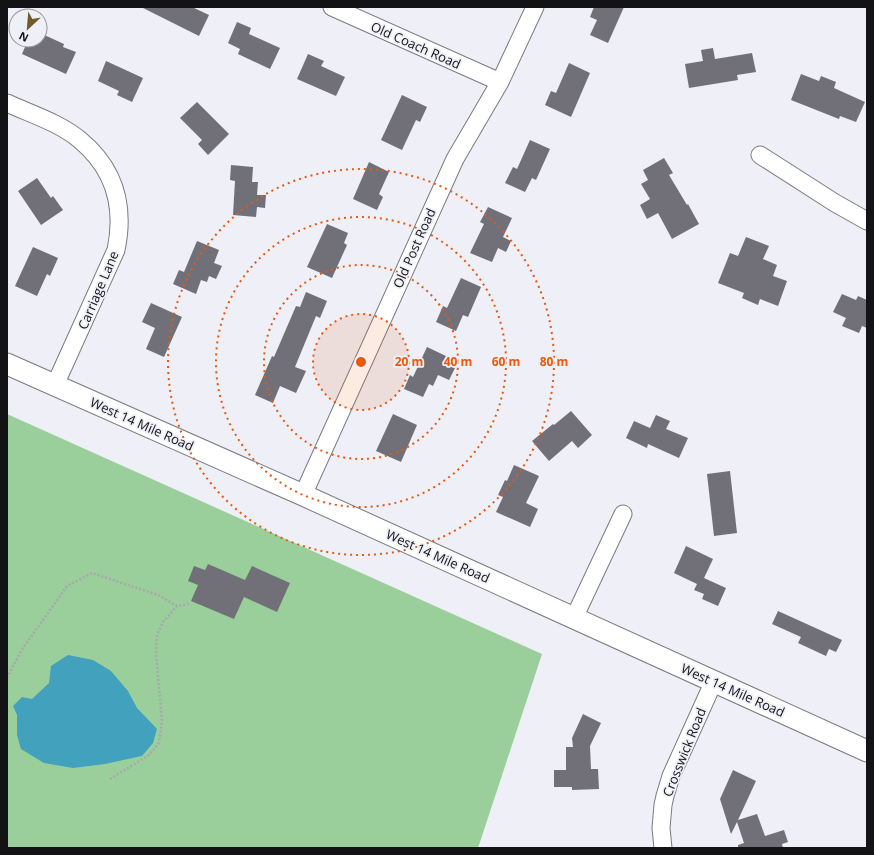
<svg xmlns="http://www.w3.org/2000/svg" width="874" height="855" font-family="'Open Sans',sans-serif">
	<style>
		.green { fill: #9acf9b }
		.water { fill: #42a2bd }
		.building { fill: #717078 }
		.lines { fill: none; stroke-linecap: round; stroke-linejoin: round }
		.minor-casing { stroke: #7a7a82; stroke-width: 19 }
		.tertiary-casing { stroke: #7a7a82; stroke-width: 23 }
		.path { stroke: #a7a8ae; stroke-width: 2.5; stroke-dasharray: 2 2; stroke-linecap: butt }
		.minor { stroke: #fff; stroke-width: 17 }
		.tertiary { stroke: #fff; stroke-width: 21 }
		.ring { fill: none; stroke: #e8590c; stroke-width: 2; stroke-dasharray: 2 4 }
		.labels { text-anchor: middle; stroke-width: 3.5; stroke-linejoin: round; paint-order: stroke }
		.street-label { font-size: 13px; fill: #131316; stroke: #eeeff7 }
		.centre { fill: #e8590c; stroke: #eeeff7; stroke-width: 2 }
		.ring-label { font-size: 12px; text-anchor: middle; font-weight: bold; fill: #e8590c; stroke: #eeeff7; stroke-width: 3.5; stroke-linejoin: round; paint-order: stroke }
	</style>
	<rect width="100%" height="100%" fill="#eeeff7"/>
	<path class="green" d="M7,414l535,240 -64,194h-471z"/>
	<path class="water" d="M68,655l25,5 18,11 17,20 9,17 20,21 -4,14 -11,13 -37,8 -32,4 -29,-5 -23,-14 -4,-14v-20l-4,-9 9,-9 10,2 17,-16 2,-17z"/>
	<path class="building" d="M141,7h51l17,8 -10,21z
		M594,7h30l-16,36 -18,-8 7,-15 -7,-3z
		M237,22l14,6 -2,6 31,14 -10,21 -32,-15 2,-5 -12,-6z
		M40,33l24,11 -1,3 13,5 -10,22 -44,-20 6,-14h12z
		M713,48l2,11 37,-6 4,19 -19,3 1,5 -49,8 -4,-24 18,-3 -2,-11z
		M308,54l16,7 -3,5 24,11 -9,19 -39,-17z
		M106,61l37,17 -11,24 -15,-7 2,-4 -21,-10z
		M569,63l21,10 -19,44 -26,-12 6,-14 5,2z
		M801,74l18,7 2,-5 15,6 -2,6 31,14 -9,20 -16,-6 -1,3 -48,-19z
		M402,95l25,12 -7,15 -4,-2 -14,30 -21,-10z
		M197,102l32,32 -21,21 -10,-11 4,-4 -22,-22z
		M530,140l20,9 -14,31 -4,-2 -7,14 -20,-9 8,-16 4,2z
		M664,158l9,15 -4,2 18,30 1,-1 11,20 -27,15 -14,-26 -11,6 -7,-14 10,-6 -9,-15 7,-4 -5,-10z
		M369,162l20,10 -10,22 4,3 -6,13 -24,-11z
		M231,165l22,2 -1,15h6l-1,13h9l-1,13 -8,-1 -1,10 -23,-2 2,-34 -5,-1z
		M37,178l14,20 2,-2 10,14 -22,15 -23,-34z
		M488,207l24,11 -9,19 8,4 -5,11 -8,-4 -6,14 -22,-9 14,-29 -4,-2z
		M327,224l21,9 -4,10 3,2 -15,33 -25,-11z
		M746,237l23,9 -6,13 14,6 -4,11 14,5 -9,25 -18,-7 -2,6 -16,-7 2,-5 -26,-10 12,-30 8,3z
		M197,241l22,9 -5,13 8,3 -6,13 -7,-3 -2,6 -6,-2 -5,14 -23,-10 6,-14 5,2z
		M33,247l25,11 -8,18 -3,-2 -10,22 -22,-10z
		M461,278l20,9 -13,30 -5,-2 -7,16 -20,-9 7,-16 4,2z
		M306,292l21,9 -7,17 -4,-2 -21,51 11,4 -10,22 -16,-7 -7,17 -18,-8 17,-39 2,1 22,-51 4,1z
		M842,294l14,6 2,-4 9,4v28l-5,-2 -3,7 -17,-7 4,-8 -13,-6z
		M151,303l31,14 -18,40 -18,-8 9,-21 -13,-6z
		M427,347l19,9 -3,7 12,5 -6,12 -11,-5 -5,11 -4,-2 -6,13 -19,-8 6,-14 3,2z
		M571,411l21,24 -14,13 -6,-7 -23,20 -17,-20 21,-17 1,1z
		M393,414l24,11 -16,37 -25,-11z
		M656,415l14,6 -4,8 22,9 -9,20 -31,-14 -1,4 -21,-10 8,-17 16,7z
		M514,465l25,11 -13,27 12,6 -8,18 -34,-15 7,-15 -5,-2 7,-15 2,1z
		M730,471l7,62 -23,3 -7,-62z
		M686,546l27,13 -9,19 22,10 -8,18 -16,-7 2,-5 -10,-4 3,-6 -23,-11z
		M208,564l37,16 7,-14 38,17 -13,29 -33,-15 -10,22 -43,-18 7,-16 -10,-4 6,-15 11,4z
		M778,611l64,29 -6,12 -7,-3 -3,7 -28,-13 3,-6 -29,-13z
		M583,714l18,9 -11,23 1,23h7l1,20 -27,1v-3h-18v-17h12v-23h7l-1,-9z
		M733,770l23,11 -18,39 19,-6 8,22 19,-6 4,12 -6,2 1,4h-45v-3l6,-2 -7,-21 -6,12 -11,-35z"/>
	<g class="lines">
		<defs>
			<path id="minor" d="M332,7l168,75
				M7,103c24,11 53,20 73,37 35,29 45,67 36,110l-61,135
				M760,155l75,48 32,18
				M303,495l152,-336 45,-77 35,-75
				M574,618l49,-104
				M663,848l-2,-20 2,-23 2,-9 6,-20 43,-95"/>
			<path id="tertiary" d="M7,364l296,131 564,256"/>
		</defs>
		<use href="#minor" class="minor-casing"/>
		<use href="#tertiary" class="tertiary-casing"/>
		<path class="path" d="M7,678l14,-27 46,-65 25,-13 66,22 19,11 12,-2
			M110,779l39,-24 10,-12 3,-22 -6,-68 1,-18 6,-13 14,-16"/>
		<use href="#minor" class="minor"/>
		<use href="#tertiary" class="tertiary"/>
	</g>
	<circle cx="361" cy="362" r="48" fill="#e8590c" fill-opacity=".12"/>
	<g class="ring">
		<circle cx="361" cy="362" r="48"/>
		<circle cx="361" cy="362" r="97"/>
		<circle cx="361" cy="362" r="145"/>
		<circle cx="361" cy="362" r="193"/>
	</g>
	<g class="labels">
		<g class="street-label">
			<text transform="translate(416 45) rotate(24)" y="5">Old Coach Road</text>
			<text transform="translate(414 248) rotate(-66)" y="5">Old Post Road</text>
			<text transform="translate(98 290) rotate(-67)" y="5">Carriage Lane</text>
			<text transform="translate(142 424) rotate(24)" y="5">West 14 Mile Road</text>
			<text transform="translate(438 556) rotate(24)" y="5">West 14 Mile Road</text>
			<text transform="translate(733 690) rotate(24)" y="5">West 14 Mile Road</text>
			<text transform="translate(684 752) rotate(-68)" y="5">Crosswick Road</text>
		</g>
	</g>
	<circle cx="361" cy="362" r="6" class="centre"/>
	<g class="ring-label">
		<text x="409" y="366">20 m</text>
		<text x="458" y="366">40 m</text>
		<text x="506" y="366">60 m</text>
		<text x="554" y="366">80 m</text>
	</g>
	<rect width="874" height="855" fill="none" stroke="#131316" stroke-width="16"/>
	<g transform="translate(28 28) rotate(206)"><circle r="19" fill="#eeeff7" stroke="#96979d"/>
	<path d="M0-3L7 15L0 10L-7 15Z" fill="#705c2b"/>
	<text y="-6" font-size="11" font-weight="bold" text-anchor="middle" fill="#131316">N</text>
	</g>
</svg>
